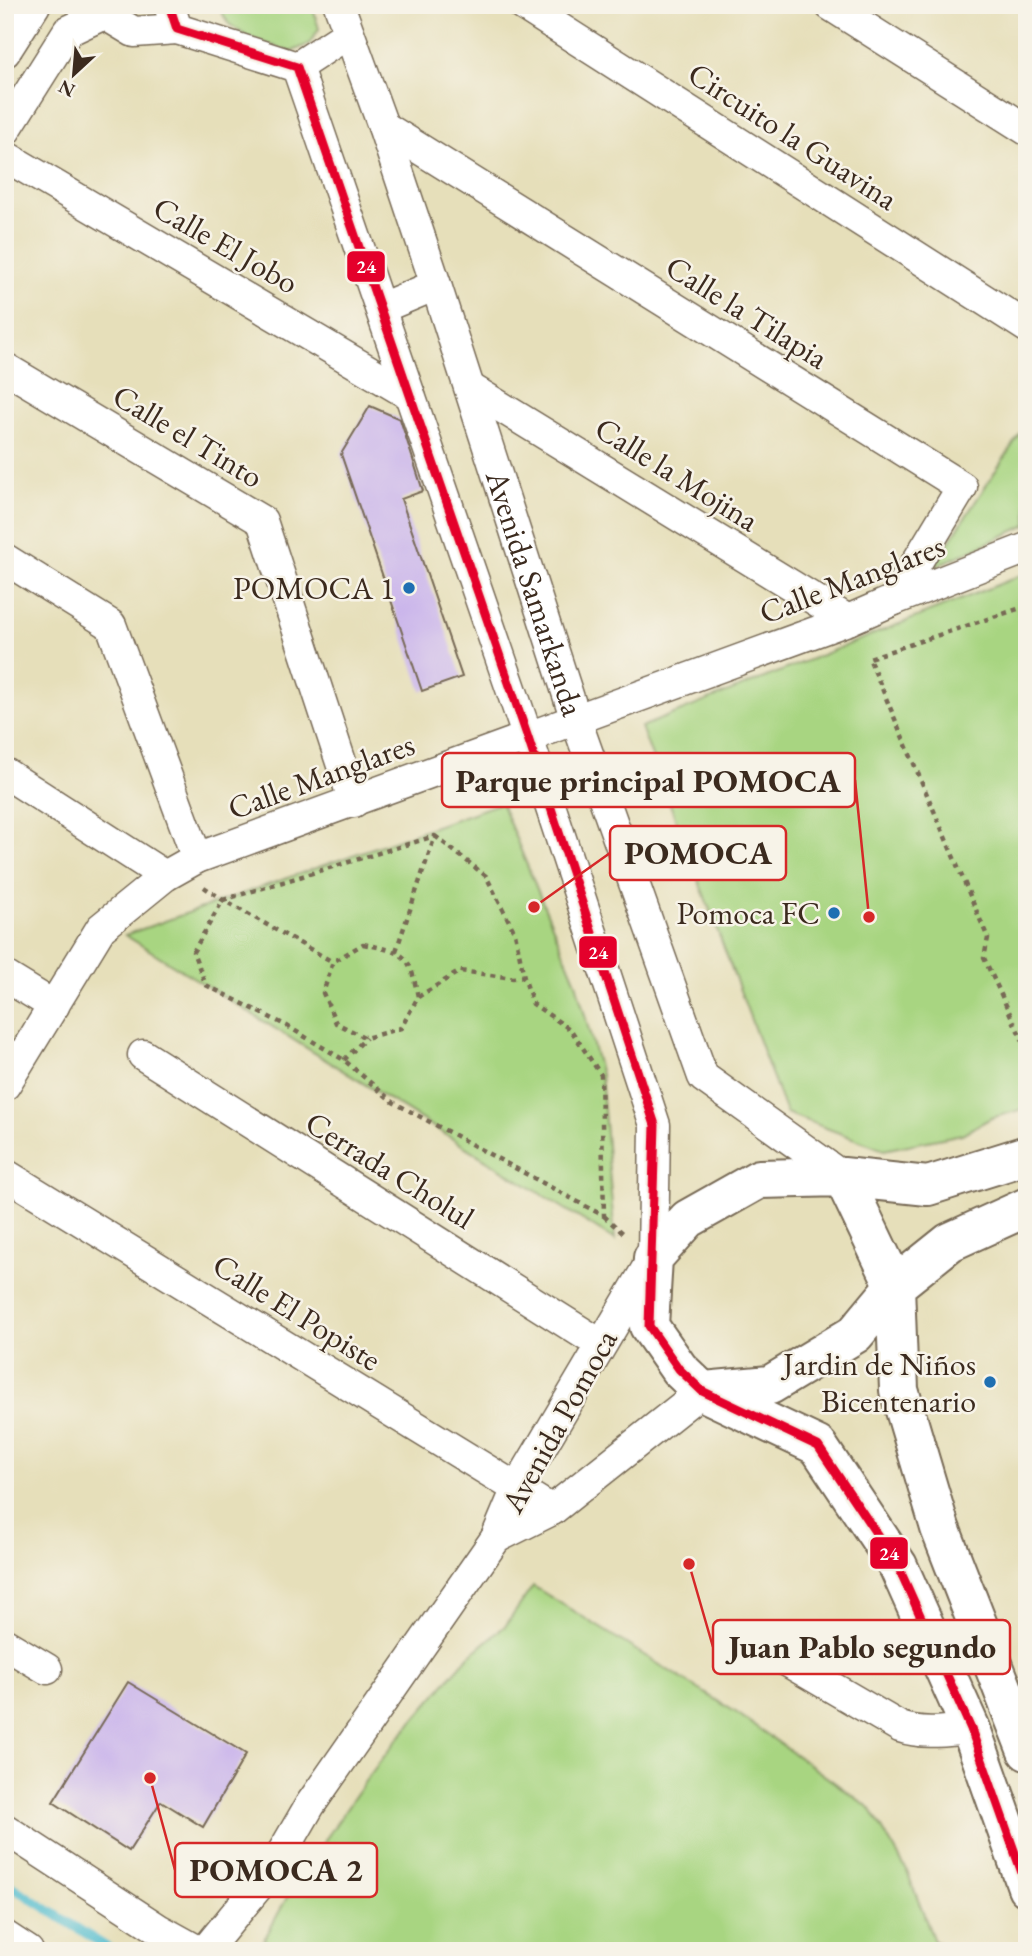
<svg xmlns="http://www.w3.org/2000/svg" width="1032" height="1956" font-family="'EB Garamond',serif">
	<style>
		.green { fill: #a8d581; stroke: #728050; stroke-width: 2 }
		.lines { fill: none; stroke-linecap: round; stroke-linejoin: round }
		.stream { stroke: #54becf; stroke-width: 9 }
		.building { fill: #cab5eb }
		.minor-casing { stroke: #776955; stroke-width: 33 }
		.major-casing { stroke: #776955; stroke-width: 42 }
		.path { stroke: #776955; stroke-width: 4.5; stroke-dasharray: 5 5; stroke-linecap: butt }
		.minor { stroke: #fff; stroke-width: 30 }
		.major { stroke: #fff; stroke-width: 38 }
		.bus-1-casing { stroke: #f7f3e8; stroke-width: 14 }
		.bus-1 { stroke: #e4002b; stroke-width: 9 }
		.poi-dot { fill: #1f6fb2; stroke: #f7f3e8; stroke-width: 2.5 }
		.labels { text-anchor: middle; stroke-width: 5; stroke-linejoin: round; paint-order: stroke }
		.street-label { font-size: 32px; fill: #3b2a1e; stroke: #f7f3e8 }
		.poi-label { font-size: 32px; fill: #3b2a1e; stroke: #f7f3e8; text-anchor: end }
		.leader { fill: none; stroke: #d62828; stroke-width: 2.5 }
		.callout-dot { fill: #d62828; stroke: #f7f3e8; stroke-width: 2.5 }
		.callout { fill: #f7f3e8; stroke: #d62828; stroke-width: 2.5 }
		.callout-label { font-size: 33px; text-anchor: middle; font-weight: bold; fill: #3b2a1e }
		.line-badge { stroke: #f7f3e8; stroke-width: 2.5 }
		.badge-label { font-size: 19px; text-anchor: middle; font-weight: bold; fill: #fff }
	</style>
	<rect width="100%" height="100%" fill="#f7f3e8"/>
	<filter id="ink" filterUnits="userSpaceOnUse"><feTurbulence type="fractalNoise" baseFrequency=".0143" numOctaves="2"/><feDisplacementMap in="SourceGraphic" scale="14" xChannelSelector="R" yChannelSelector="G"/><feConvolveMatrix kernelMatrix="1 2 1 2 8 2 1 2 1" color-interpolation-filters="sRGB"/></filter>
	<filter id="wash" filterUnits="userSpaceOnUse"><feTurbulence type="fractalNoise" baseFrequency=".00686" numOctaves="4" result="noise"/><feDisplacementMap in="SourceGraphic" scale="28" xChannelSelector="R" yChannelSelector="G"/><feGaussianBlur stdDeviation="1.57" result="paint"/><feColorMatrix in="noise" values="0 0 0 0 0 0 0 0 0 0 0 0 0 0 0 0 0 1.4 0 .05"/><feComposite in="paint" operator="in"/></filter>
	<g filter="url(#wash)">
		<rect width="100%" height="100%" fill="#e6dfba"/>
		<path class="green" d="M217,5h95l7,24 -10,15 -18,8 -43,-15 -19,-13z
			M1027,423v102l-95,43z
			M1027,573v535l-36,10 -29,16 -78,16 -98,-37 -145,-386z
			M501,803l75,179 25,93 14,165 -490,-305z
			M533,1586l204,127 133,95 36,61 28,72 19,10h-695l33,-61 75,-110 30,-39 70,-82 40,-34z"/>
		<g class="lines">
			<path class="stream" d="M5,1882l108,69"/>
		</g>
		<g id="blocks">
			<path class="building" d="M370,406l30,13 9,28 14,44 -22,8 61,178 -40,14 -81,-237z
				M128,1682l118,72 -43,73 -42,-26 -32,50 -76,-49z"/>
		</g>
	</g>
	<g filter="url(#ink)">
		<use href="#blocks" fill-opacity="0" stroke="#776955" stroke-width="2"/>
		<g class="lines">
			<defs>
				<g id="minor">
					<path d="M169,5l8,24 120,38 231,671 127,387 -2,133 -136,230 -21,50 -186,267 -36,62 -69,84"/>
					<path id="s1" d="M339,5l44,121 53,159 140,435 127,357 140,100"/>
					<path d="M523,5l504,322"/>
					<path d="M830,5l197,125"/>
					<path d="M5,52l30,-47"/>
					<path d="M297,67l52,-34"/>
					<path d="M383,126l579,361 -68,113"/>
					<path d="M5,131l63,-100 36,-17 30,18 43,-3"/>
					<path d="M5,156l405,239"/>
					<path d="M381,308l55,-23"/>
					<path d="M5,368l257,153 92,281"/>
					<path d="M470,388l378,232"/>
					<path d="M5,559l106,66 86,233"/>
					<path d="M5,773l160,103"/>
					<path d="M5,976l49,30"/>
					<path d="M143,1055l457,289"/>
					<path d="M5,1085l96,-157 64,-52 32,-18 651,-238 46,-20 133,-52"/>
					<path d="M5,1174l547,336"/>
					<path d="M496,1538l56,-28 150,-119"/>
					<path d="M754,1642l146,85c24,8 47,4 71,2"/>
					<path d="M5,1644l42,25"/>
					<path d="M5,1829l155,101 38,21"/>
					<path d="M5,1936l23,15"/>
				</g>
				<path id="major" d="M1027,1155l-99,31 -85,-9 -84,2 -71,40 -35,39 -4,68 30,43 23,22 116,55 80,120 73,163 56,158
					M843,1177l52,109 4,104 41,138 87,223
					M704,1391l66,-6 85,-51 40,-48 55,-44 77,-35"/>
			</defs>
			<use href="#minor" class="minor-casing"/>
			<use href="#major" class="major-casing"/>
			<path class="path" d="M1027,606l-158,52 119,280 -4,20 43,92
				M435,836l51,40 29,57 9,44 9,27 38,26 30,45 3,141 -211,-114 -49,-42 -57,-34 -81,-41 -13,-33 30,-52z
				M204,887l19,13 110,62
				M363,944c44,9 46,9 55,53l-17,31 -35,10 -30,-15 -13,-30 10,-31z
				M396,951l39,-115
				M418,997l42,-26 53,7 11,-1
				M344,1060l22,-22
				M604,1216l21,19"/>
			<use href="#minor" class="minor"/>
			<use href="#major" class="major"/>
			<defs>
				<path id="bus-1" d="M169,5l8,24 120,38 231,671 127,387 -6,201 30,43 23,22 116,55 80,120 73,163 56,158"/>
			</defs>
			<use href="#bus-1" class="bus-1-casing"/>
			<use href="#bus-1" class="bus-1"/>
		</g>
	</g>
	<g class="poi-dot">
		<circle cx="409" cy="588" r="7"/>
		<circle cx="834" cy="913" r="7"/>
		<circle cx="990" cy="1382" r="7"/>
	</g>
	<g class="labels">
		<g class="street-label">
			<text transform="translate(793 136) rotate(33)" y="11">Circuito la Guavina</text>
			<text transform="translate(226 245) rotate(30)" y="11">Calle El Jobo</text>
			<text transform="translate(747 312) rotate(32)" y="11">Calle la Tilapia</text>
			<text transform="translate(188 436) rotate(31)" y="11">Calle el Tinto</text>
			<text transform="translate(677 474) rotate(32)" y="11">Calle la Mojina</text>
			<text transform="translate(852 579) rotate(-21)" y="11">Calle Manglares</text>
			<text dy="11" stroke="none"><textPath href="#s1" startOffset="620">Avenida Samarkanda</textPath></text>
			<text transform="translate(321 776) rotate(-20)" y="11">Calle Manglares</text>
			<text transform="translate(390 1170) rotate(32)" y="11">Cerrada Cholul</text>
			<text transform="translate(297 1312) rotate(32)" y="11">Calle El Popiste</text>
			<text transform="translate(559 1421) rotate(-61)" y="11">Avenida Pomoca</text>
		</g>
		<g class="poi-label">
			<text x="395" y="599">POMOCA 1</text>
			<text x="820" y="924">Pomoca FC</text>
			<text x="976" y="1375">Jardin de Niños<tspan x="976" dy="37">Bicentenario</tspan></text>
		</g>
	</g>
	<path class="leader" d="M869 917L855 780M534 907L610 853M689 1564L713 1647M150 1778L175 1870"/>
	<g class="callout-dot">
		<circle cx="869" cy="917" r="7"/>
		<circle cx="534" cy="907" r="7"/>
		<circle cx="689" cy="1564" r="7"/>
		<circle cx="150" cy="1778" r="7"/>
	</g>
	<g class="callout">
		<rect x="442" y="753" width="413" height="54" rx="7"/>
		<rect x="610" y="826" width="176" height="54" rx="7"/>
		<rect x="713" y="1620" width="297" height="54" rx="7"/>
		<rect x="175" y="1843" width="202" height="54" rx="7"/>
	</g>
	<g class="callout-label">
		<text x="648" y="792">Parque principal POMOCA</text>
		<text x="698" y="864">POMOCA</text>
		<text x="862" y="1658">Juan Pablo segundo</text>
		<text x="276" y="1881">POMOCA 2</text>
	</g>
	<g class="line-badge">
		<rect x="346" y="250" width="40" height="33" rx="7" fill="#e4002b"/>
		<rect x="578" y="935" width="40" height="34" rx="7" fill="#e4002b"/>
		<rect x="869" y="1536" width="40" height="34" rx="7" fill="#e4002b"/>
	</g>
	<g class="badge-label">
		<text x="366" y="273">24</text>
		<text x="598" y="959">24</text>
		<text x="889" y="1560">24</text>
	</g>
	<rect width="1032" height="1956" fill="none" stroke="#f7f3e8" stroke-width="28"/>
	<g transform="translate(74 74) rotate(206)" stroke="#f7f3e8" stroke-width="5" paint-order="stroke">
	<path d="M0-5L12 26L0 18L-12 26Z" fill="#3b2a1e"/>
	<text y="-10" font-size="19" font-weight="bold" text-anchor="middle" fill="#3b2a1e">N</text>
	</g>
</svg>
